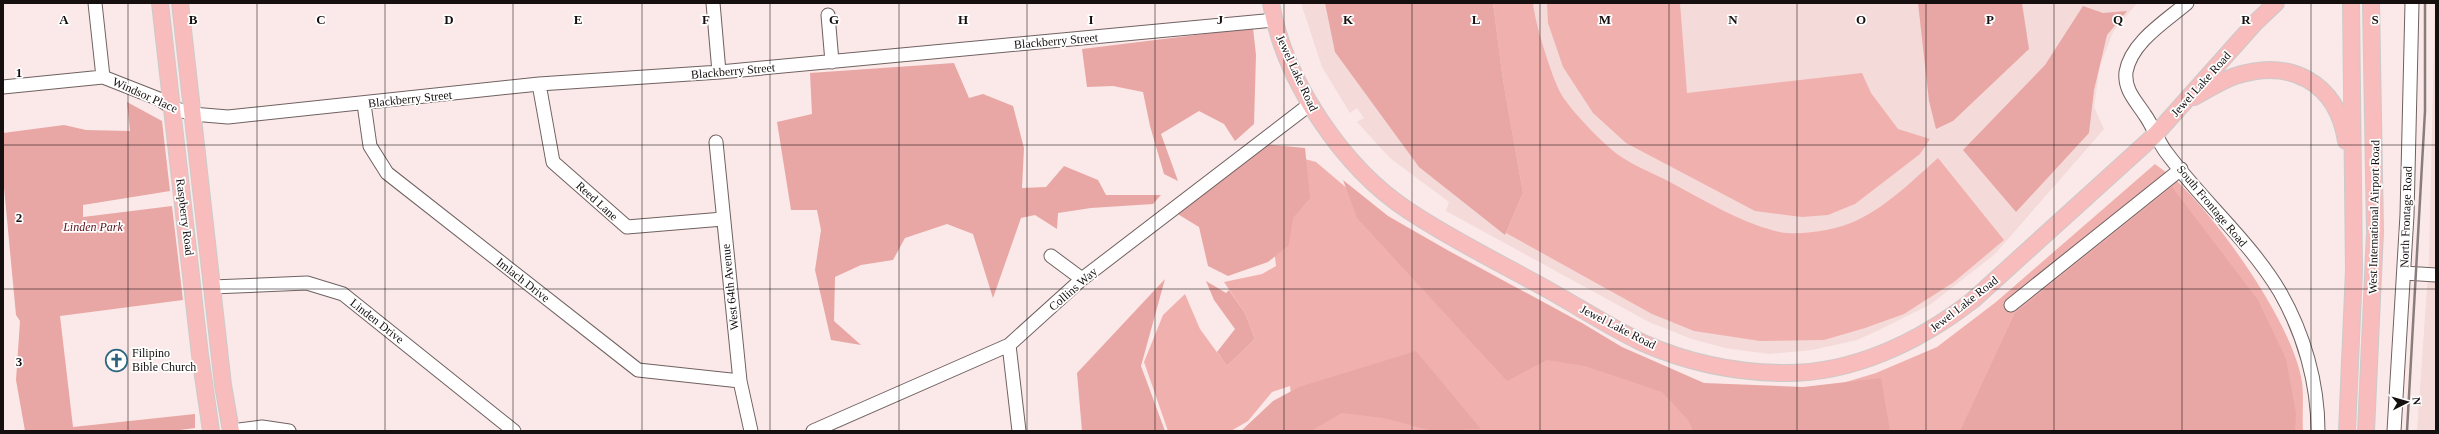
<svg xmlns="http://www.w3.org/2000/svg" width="2439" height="434" font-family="Georgia,serif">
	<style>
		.built { fill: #f4dad9 }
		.green { fill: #f0b1ae }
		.forest { fill: #e8a7a4 }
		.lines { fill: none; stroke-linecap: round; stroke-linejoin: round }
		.minor-casing { stroke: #706161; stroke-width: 15 }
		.major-casing { stroke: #cccaca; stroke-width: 18 }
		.minor { stroke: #fff; stroke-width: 13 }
		.major { stroke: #f7bcbb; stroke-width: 16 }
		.rail { stroke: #897d7c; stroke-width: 2.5 }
		.grid { fill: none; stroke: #150f0f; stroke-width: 1; stroke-opacity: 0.55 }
		.labels { text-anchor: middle; stroke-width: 3.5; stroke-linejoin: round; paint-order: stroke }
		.street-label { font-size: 12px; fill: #150f0f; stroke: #fff }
		.park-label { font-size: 12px; font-style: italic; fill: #5b0e16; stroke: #fff }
		.poi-label { font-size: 12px; fill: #150f0f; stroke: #fff; text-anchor: start }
		.grid-label { font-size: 13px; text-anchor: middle; font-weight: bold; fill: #150f0f; stroke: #fff; stroke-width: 3.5; stroke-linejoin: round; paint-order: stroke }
	</style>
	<rect width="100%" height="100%" fill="#fae9e8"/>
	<path class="built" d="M1301,3h836l-24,29 -13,34 -6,41 10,22 -109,125 -64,50 -54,27 -20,9 -45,10 -43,4 -44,-6 -33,-9 -43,-17 -203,-111 3,-9 -59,-44 -33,-36 7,-4 -7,-10 -7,5 -28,-46z
		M2435,3l1,428h-19l12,-171z"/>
	<path class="green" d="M1493,3h40c2,21 18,71 27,89 9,17 44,53 60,64 14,10 33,17 48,25 34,18 69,40 107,50 15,4 35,2 51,-1 45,-7 79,-43 112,-72l66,82 -50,42 -50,32 -39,14 -41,12 -64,1 -66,-10 -42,-17 -146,-81 17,-40 -20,-113z
		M1547,3h133l7,90 175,-20 9,20 27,36 32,10 -10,15 -65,50 -27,11 -26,2 -47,-6 -129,-68 -33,-30 -30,-46 -15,-44z
		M1263,151l23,3 30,8 72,61 306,164 97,8 45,-10 40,-12 61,-26 59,-45 159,-138c9,7 20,14 28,23 41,41 110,138 119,195 2,16 0,33 1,49h-1011l2,-11 -4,-34 -18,6 -24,29 -17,10h-63l-24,-69 19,-47 22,-21 15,35 27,37 28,-27 -10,-26 -21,-31 38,-8 14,-8z"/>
	<path class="forest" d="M1325,3h168l10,77 20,113 -18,42 -86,-68 -84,-115z
		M1918,3h104l7,46 -76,72 -17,8 -7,-28z
		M2083,6l20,7 24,-2 -20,24 -13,55 -5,43 -73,79 -53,-62 82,-85z
		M1253,28l3,27 -2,69 -19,17 -11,-17 -25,-13 -38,23 17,47 -14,-7 -14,-48 -7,-34 -30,-6 -26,1 -5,-38z
		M954,63l15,35 14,-4 30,12 11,42 -2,40 24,-1 18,-21 34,14 8,15h55l-8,9 -62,4 -33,5 -1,16 -22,-14 -14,3 -28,80 -20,-64 -26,-10 -42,14 -12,22 -32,5 -26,12 -1,44 27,24 -30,-5 -16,-70 6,-40 -4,-20h-26l-14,-88 35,-8 -2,-41z
		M127,102l35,19 8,70 -87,14v12l89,-11 11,94 -123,16 13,111 122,-13v14l-23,3h-147l-9,-51 4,-59 -4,-6 -13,-138v-44l61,-8 22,5 44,1z
		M1262,144l43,4 5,50 -17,20 -4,27 -21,17 -40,14 -20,-10 -9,-39 -23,-14z
		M1343,180l45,36 61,35 133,72 40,24 82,36 99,4 78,-9 9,53h-197l-5,-11 -26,-28 -77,-26 -38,-6 -40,21 -150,-163z
		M2172,187l86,113 28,59 10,54 -1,18h-335l55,-118z
		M1165,279l-24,87 24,65h-83l-5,-58z
		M1206,281l20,12 3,-3 16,23 10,26 -28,27 -10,-14 18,-23 -21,-29z
		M1416,351l65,78 -48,2 -50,-13 -41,-5 -31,18h-70l32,-30 26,-14z"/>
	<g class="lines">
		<defs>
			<path id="minor" d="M95,3l8,74
				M713,3l6,69
				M2187,3c-21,18 -56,39 -61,69 -2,18 10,29 19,43 8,11 12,25 21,37 35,48 83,88 114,140 24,42 38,91 38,139
				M828,15l4,47
				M539,84l14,78 74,65 96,-8
				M3,87l100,-10 56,22 12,8 21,7 36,3 311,-33 181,-12 554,-52
				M364,104l6,42 17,27 251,197 102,11
				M716,142l24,239 11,50
				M1051,256l31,23
				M2404,273l32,2
				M212,287l95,-4 36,11 171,137
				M2011,305l170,-136
				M1009,345l10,86
				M231,431l31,-4 27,4
				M813,431l196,-86 73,-66 227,-174
				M2394,431l13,-216 5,-212"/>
			<path id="major" d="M160,3l40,352 11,76
				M180,3l43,382 8,46
				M1271,3c13,77 72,165 138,208 42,28 89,51 134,76 33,18 66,40 100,56 43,19 90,29 137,30 71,2 139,-31 193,-73l182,-165 100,-112 21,-20
				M2194,97c13,-7 27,-16 41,-21 55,-18 102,6 111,65
				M2347,431l7,-161 -3,-267
				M2366,431l9,-199 -4,-229"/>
		</defs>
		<use href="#minor" class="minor-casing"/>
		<use href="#major" class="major-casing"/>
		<use href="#minor" class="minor"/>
		<use href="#major" class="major"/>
		<path class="rail" d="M2407,431l18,-320v-108"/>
	</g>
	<path class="grid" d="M128,3v428M257,3v428M385,3v428M513,3v428M642,3v428M770,3v428M899,3v428M1027,3v428M1155,3v428M1284,3v428M1412,3v428M1540,3v428M1669,3v428M1797,3v428M1926,3v428M2054,3v428M2182,3v428M2311,3v428M3,145h2433M3,289h2433"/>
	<defs>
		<symbol id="church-ring" viewBox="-11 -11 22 22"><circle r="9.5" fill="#fff" stroke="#2c647e" stroke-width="1.5"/><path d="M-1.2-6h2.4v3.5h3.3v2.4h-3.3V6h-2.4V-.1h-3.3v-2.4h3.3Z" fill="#2c647e"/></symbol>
	</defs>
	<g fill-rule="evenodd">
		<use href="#church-ring" x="104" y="348" width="25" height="25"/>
	</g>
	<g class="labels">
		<g class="street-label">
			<text transform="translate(1056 41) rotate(-5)" y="4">Blackberry Street</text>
			<text transform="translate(733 71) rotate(-5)" y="4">Blackberry Street</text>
			<text transform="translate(1297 73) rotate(65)" y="4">Jewel Lake Road</text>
			<text transform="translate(2201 84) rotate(-48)" y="4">Jewel Lake Road</text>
			<text transform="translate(145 95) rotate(24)" y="4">Windsor Place</text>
			<text transform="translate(410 99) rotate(-6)" y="4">Blackberry Street</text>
			<text transform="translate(597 201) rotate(42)" y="4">Reed Lane</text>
			<text transform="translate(2212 206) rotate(50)" y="4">South Frontage Road</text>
			<text transform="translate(185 217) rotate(83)" y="4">Raspberry Road</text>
			<text transform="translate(2374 217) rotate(-89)" y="4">West International Airport Road</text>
			<text transform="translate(2406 217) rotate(-88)" y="4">North Frontage Road</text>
			<text transform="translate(523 280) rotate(38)" y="4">Imlach Drive</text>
			<text transform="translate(730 287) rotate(-96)" y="4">West 64th Avenue</text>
			<text transform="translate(1073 289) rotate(-41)" y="4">Collins Way</text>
			<text transform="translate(1964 304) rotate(-38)" y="4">Jewel Lake Road</text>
			<text transform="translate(377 321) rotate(38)" y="4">Linden Drive</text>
			<text transform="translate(1618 327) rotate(27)" y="4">Jewel Lake Road</text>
		</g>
		<g class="park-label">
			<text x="93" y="231">Linden Park</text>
		</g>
		<g class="poi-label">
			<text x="132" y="357">Filipino<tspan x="132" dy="14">Bible Church</tspan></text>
		</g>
	</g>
	<g class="grid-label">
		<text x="64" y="24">A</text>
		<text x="193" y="24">B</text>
		<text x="321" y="24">C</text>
		<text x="449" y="24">D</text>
		<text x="578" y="24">E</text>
		<text x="706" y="24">F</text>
		<text x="834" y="24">G</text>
		<text x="963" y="24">H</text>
		<text x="1091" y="24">I</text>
		<text x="1220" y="24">J</text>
		<text x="1348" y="24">K</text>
		<text x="1476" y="24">L</text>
		<text x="1605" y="24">M</text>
		<text x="1733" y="24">N</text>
		<text x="1861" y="24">O</text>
		<text x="1990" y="24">P</text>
		<text x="2118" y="24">Q</text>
		<text x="2246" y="24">R</text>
		<text x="2375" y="24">S</text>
		<text x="19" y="77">1</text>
		<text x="19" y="222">2</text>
		<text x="19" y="366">3</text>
	</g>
	<rect width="2439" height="434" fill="none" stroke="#150f0f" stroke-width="8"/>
	<g transform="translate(2407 402) rotate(84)" stroke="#ffffff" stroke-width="3" paint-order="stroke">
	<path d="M0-3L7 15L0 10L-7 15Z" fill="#150f0f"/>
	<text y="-6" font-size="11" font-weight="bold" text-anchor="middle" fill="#150f0f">N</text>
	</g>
</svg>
